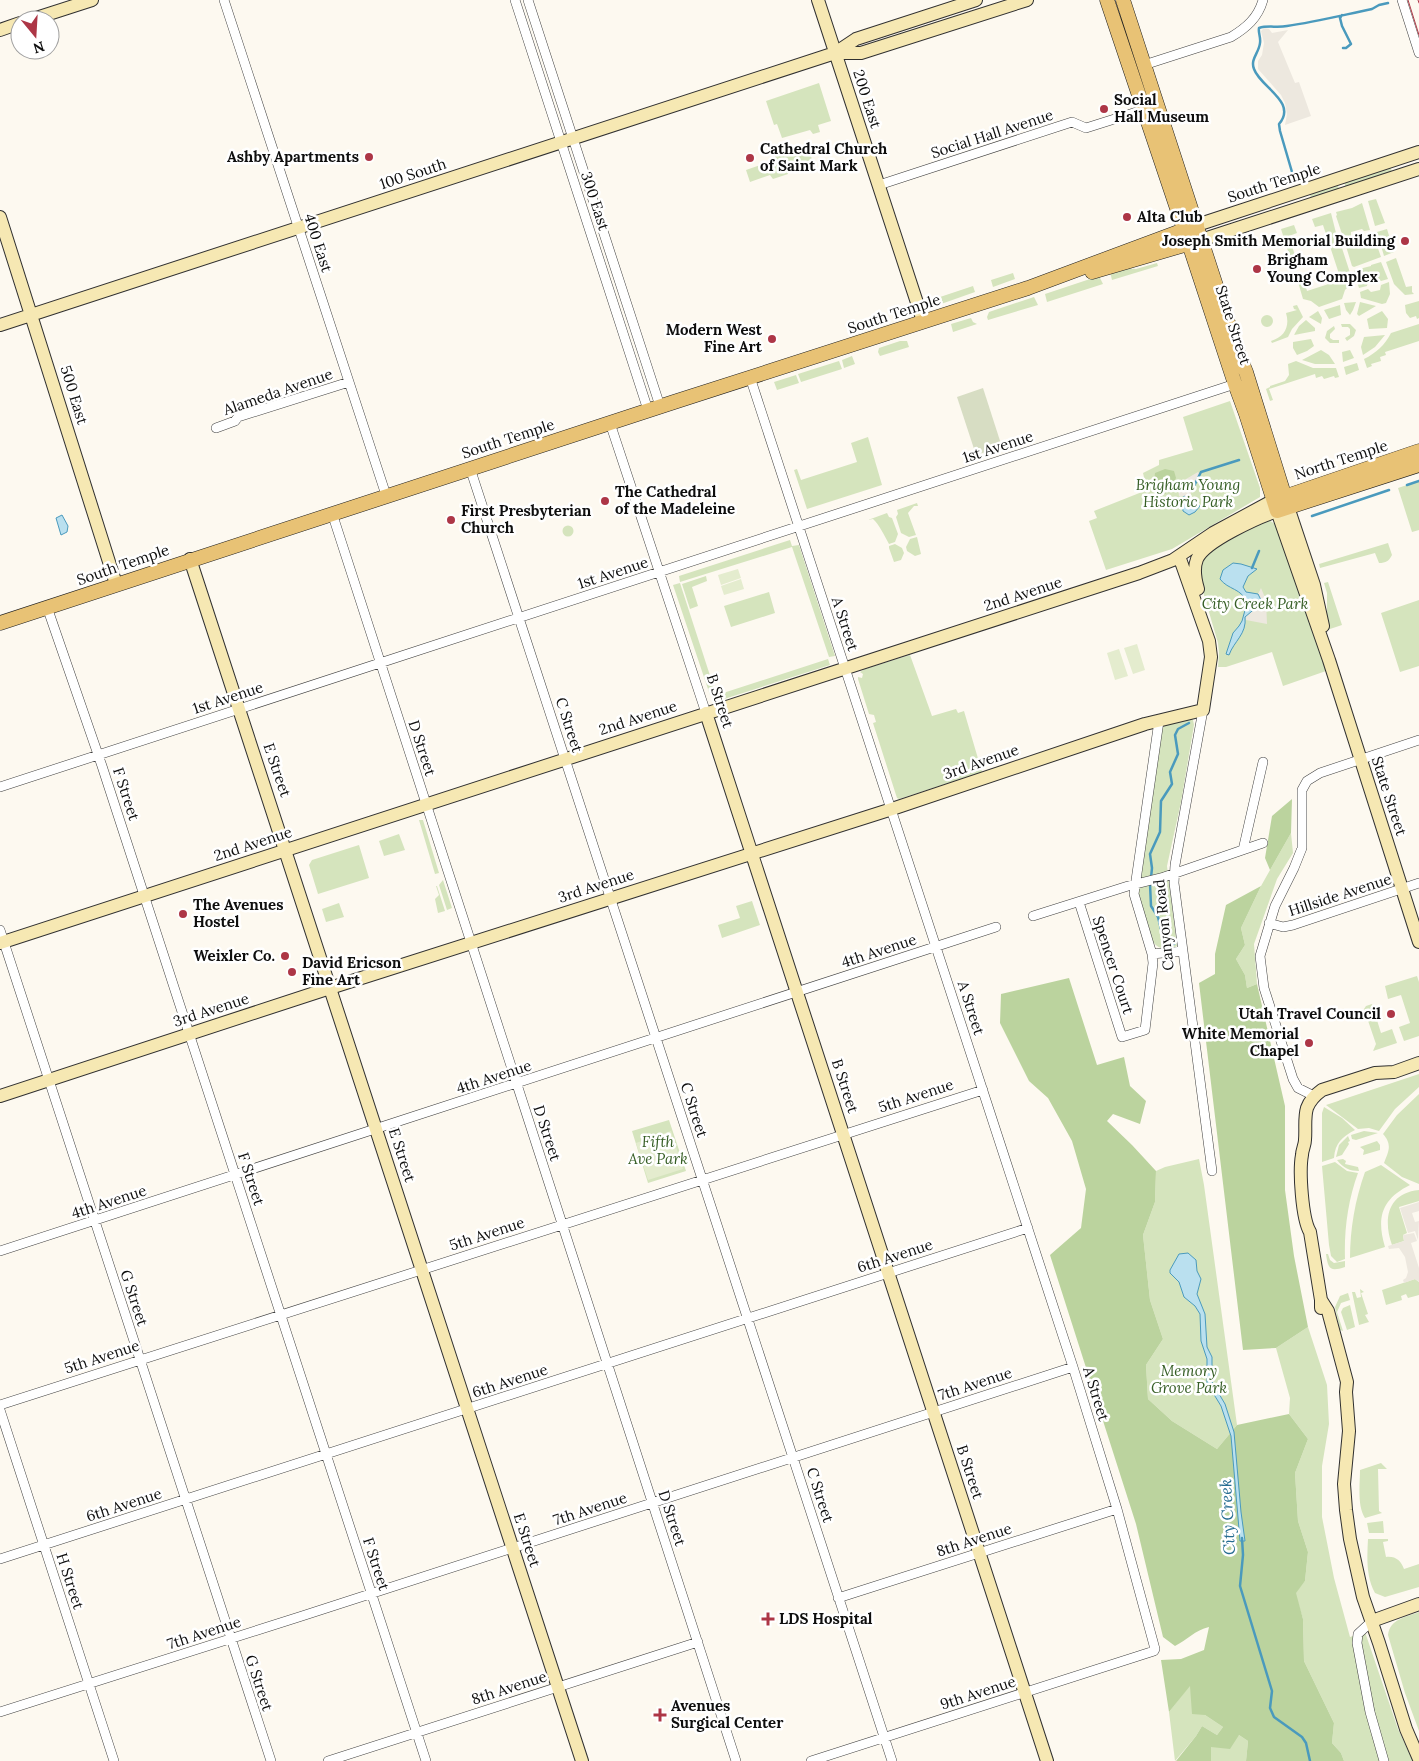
<svg xmlns="http://www.w3.org/2000/svg" width="1419" height="1761" font-family="Lora,serif">
	<style>
		.green { fill: #d5e4bd }
		.forest { fill: #bbd39e }
		.cemetery { fill: #d7ddc3 }
		.pitch { fill: #e4ecce }
		.plaza { fill: #ede8df }
		.water { fill: #bae0ef; stroke: #4a9abd }
		.lines { fill: none; stroke-linecap: round; stroke-linejoin: round }
		.stream { stroke: #4a9abd; stroke-width: 2.5 }
		.street-casing { stroke: #414141; stroke-width: 10 }
		.secondary-casing { stroke: #303030; stroke-width: 14 }
		.primary-casing { stroke: #1f1f1f; stroke-width: 15 }
		.street { stroke: #fff; stroke-width: 9 }
		.secondary { stroke: #f6e8b3; stroke-width: 12 }
		.primary { stroke: #e8c275; stroke-width: 14 }
		.tram { stroke: #ad3646; stroke-width: 1 }
		.poi-dot { fill: #ad3646; stroke: #fff; stroke-width: 2 }
		.labels { text-anchor: middle; stroke-width: 5; stroke-linejoin: round; paint-order: stroke }
		.street-label { font-size: 15px; fill: #0e0e0e; stroke: #fff }
		.poi-label { font-size: 15px; font-weight: bold; fill: #0e0e0e; stroke: #fff; text-anchor: start }
		.park-label { font-size: 15px; font-style: italic; fill: #365e25; stroke: #fff }
		.water-label { font-size: 16px; font-style: italic; fill: #256c91; stroke: #fff }
	</style>
	<rect width="100%" height="100%" fill="#fdf9f0"/>
	<path class="green" d="M819,83l12,38 -13,4 2,7 -7,2 -3,-4 -28,8 -5,-14 -3,1 -8,-24z
		M786,141l4,11 18,-6 5,17 -25,9v2l-15,5 -3,-4 -20,7 -4,-12 29,-10v-4l6,-2 -4,-10z
		M1390,166l3,9 -47,14 -2,-8z
		M1337,183l3,9 -28,9 -2,-6z
		M1376,199l9,24 -10,3 -7,-25z
		M1362,203l8,27 -6,1 -2,-2 -11,3v4l-6,2 -2,-1 -7,-21 1,-1 -1,-3 16,-4z
		M1331,213l8,32h2l12,37 -8,8 -3,9 -23,8 -8,-6 -8,-2 -5,-17 6,-2 3,11 34,-11 -18,-55 -8,2 -3,-8z
		M1294,225l3,8 -8,3 8,26 -3,1 1,3 -2,1 -12,-38z
		M1387,229l7,23 -10,4 -7,-24z
		M1371,233l2,1 8,23 -27,10 -2,-1 -7,-23 1,-2 6,-2 2,3 11,-3v-4z
		M1396,258l10,29 6,-1v6l2,2 -9,1 -11,-11 -8,-22z
		M1381,262l7,17 -7,2c-6,-4 -13,-2 -14,5l-8,2 -5,-16 1,-2 16,-4v-1z
		M1157,263l1,3 -46,14 -2,-8 15,-4 11,1z
		M1013,273l2,6 -22,8 -2,-7z
		M1099,276l4,8 -56,18 -2,-8z
		M1389,282l1,12 -4,9 -4,1 -21,-6 -1,-6 8,-3 3,3 9,-2 1,-5z
		M973,286l2,6 -34,12 -1,-7z
		M1034,297l4,8 -50,15 -1,-3 2,-5z
		M1419,301v17l-2,1 -1,-3 -6,2 -4,-5 -1,-8z
		M1356,302l-3,8 -3,5 -4,-5 -2,-7z
		M1360,302l16,4 -17,10 -2,-2z
		M1297,305l6,12 -11,12 -4,8 -16,6 -1,-2c14,-4 19,-15 15,-28l11,-3 -3,-1 -1,-3z
		M1340,305l1,10 -12,4 -5,-9z
		M1318,311l4,7 -1,6 -12,-7z
		M1382,311l6,8 -1,9 -18,1 -2,-10z
		M1261 321a6 6 0 1 1 12 0a6 6 0 1 1-12 0Z
		M971,318l2,4 4,2 -24,8 -2,-8z
		M1306,320l9,8v3l-21,4 5,-9z
		M1341,324h9l6,6 -2,6 -7,5 -2,-3 5,-3v-6l-2,-2h-6z
		M1419,324v17l-34,11 1,3 -6,2 1,4 -10,3 1,2 -5,2 -3,-9c12,-6 21,-14 27,-26z
		M1334,326l1,3 -5,5v4l3,2h6v3h-9l-5,-5 2,-7z
		M1385,335l-10,12 -12,8 -2,-8 3,-10z
		M1311,339l3,7 -7,5 -10,4 -4,-7v-6z
		M900,341h7l2,6 -29,9 -2,-4 1,-4z
		M1321,350l8,5 6,9h-20l-13,-4z
		M1350,350l4,8 -11,4 -1,-10z
		M852,356l3,8 -11,4 -2,-8z
		M839,361l3,8 -41,13 -3,-8z
		M1296,361l17,7h23l3,9 -4,1 -1,-2 -10,3 -2,-3 -6,2 -1,-4 -46,15 4,11 -3,1 -4,-12 4,-2v-1l15,-5 4,-6 -1,-11z
		M1357,363l2,7 -13,5 -2,-8z
		M796,375l3,8 -22,7 -3,-8z
		M1230,401l30,87v9l-88,52 -66,21 -17,-49 8,-3 -3,-7 53,-21 -4,-17 16,-8v-5l34,-10 -10,-33z
		M868,437l14,48 -75,24 -13,-39 3,-1 4,11 56,-18 -6,-19z
		M1419,481v49l-7,2 -14,-44z
		M917,503l1,3h-4l-6,7 8,22 -7,2 -8,-4 -5,-16 2,-3 -1,-4z
		M887,513l2,4 3,1 6,16 -3,8 -6,2c-4,-7 -10,-20 -16,-25l-5,1z
		M1269,520l6,4 22,57 29,90 -43,15 -11,-34 -46,15h-8l1,-14 -1,-10 -21,-72 11,-19 52,-30z
		M562.5 531a5.5 5.5 0 1 1 11 0a5.5 5.5 0 1 1-11 0Z
		M917,537l4,17 -6,2 -8,-5 -1,-4 4,-8z
		M790,540l2,6 7,-1 36,111 -6,1 -37,-110 -112,35 -1,-6z
		M1388,543l4,12c-3,6 -6,8 -13,8l-4,-10 -55,15 -1,-4z
		M895,544l7,4 2,5 -3,7 -7,2 -5,-14v-2z
		M706,576l1,5 -15,6 6,19 -8,3 -8,-25z
		M1328,582l14,43 -15,5v-37l-3,-10z
		M680,583l36,111 -6,1 -37,-110z
		M769,592l6,21 -44,14 -7,-21z
		M1419,600v66l-19,6 -19,-59z
		M910,655l22,61 24,-7 2,4 6,-2 18,61 -83,27 -2,-1 -24,-75 3,-1 -2,-7 -5,-1 -11,-35v-2l4,1 1,-4 -3,-2 5,-3z
		M828,659l2,6 -112,36 -1,-6z
		M1190,718l3,2 1,5 -13,77 -14,64 10,80c-8,5 -20,4 -25,-6l-14,-42 3,-34 21,-135 3,-4z
		M419,820h4l16,53 -4,1z
		M1291,833l2,20 -16,26 -23,65 3,40 -10,4 -2,-13 -9,-16 9,-14 -4,-17 20,-42z
		M399,834l6,16 -21,6 -5,-15z
		M359,845l10,33 -51,16 -9,-29 3,-5z
		M443,880l9,28 -5,2 -8,-25z
		M436,886h1l8,25 -7,2 -3,-14 4,-4z
		M752,901l8,24 -38,13 -4,-13 22,-7 -4,-12z
		M339,903l5,14 -18,5 -4,-13z
		M1417,976l2,6v54l-15,5 -5,-14 11,-4 -9,-28 -13,4 -3,-13z
		M1372,1004l9,29 11,-4 5,14 -24,8 3,-7 -12,-35 2,-3z
		M1419,1074v13l-24,22 -16,22 -10,-3 -11,1 -32,-24z
		M1419,1094v90l-17,-7 -18,-14c4,-11 9,-18 -1,-29l14,-19z
		M1324,1107l18,11 13,12c-13,7 -20,13 -21,28l-12,4v-49z
		M669,1120l17,51 -38,12 -16,-52z
		M1364,1131l14,2 -22,7 -4,-1 -1,-4z
		M1348,1136l2,5 -2,1 1,2 -7,11 -6,2 3,-12z
		M1377,1141l3,4v5l-17,5 1,-5 -4,-3z
		M1199,1159l5,26 33,240 -20,24 -45,-28 -24,-22 -2,-34 17,-26 -13,-39 -7,-65 12,-33 1,-31 9,-4z
		M1343,1159l3,2 -1,3 13,3 1,4c-9,0 -16,-3 -22,-11z
		M1335,1162l12,9 11,2c-10,27 -14,57 -13,86l-8,3 -6,-6 -2,-11 -7,-79z
		M1381,1165l29,20c-28,14 -34,32 -25,62l-35,11c0,-29 5,-58 15,-86z
		M1419,1190v11l-20,6 8,26 -4,2 1,6 -12,4c-9,-25 -5,-52 27,-55z
		M1326,1254h2l2,6 4,3 11,-2v6c-15,5 -17,2 -19,-13z
		M1415,1279l4,3v13l-11,3 -2,-4 -5,2 1,4 -16,5 -4,-15z
		M1360,1289l4,3 -3,1 7,21 -3,1 4,7 -10,3 -7,-33h3l2,6 4,-1z
		M1348,1293l2,7 -9,3 -4,9 6,19 -3,-1 -5,-23 5,-11z
		M1350,1305l5,22 -8,3 -6,-18 2,-4z
		M1308,1327l19,58 2,39 -7,42v51l12,61 16,59 15,-5 33,97 15,32h-69l-3,-8 -9,-10 2,-20 -30,-62 -1,-42 -8,-26 10,-12 3,-29 -10,-31 -3,-48 13,-34 -19,-25 1,-16 -14,-50z
		M1381,1463l6,6h-9l1,42 3,2 -17,5c-8,-12 -5,-34 -5,-48z
		M1383,1521l1,12h-15l-2,-10z
		M1368,1539h20v2l-5,1 3,15c10,-1 15,4 18,12l15,-5v23l-34,10 -10,-4c-9,-16 -8,-36 -7,-54z
		M1419,1612v119l-14,-38 -17,-58c2,-16 18,-18 31,-23z
		M1190,1685l15,30 18,12 -6,8 -15,-9 -6,10 -21,25 -6,-49z
		M1239,1735l9,6 -2,20h-35v-14z"/>
	<path class="forest" d="M1165,469l9,2 2,7 -6,12 -5,4 -10,-5 -1,-6 1,-10z
		M1292,799l-1,34 -21,37 -5,-12 7,-42z
		M1261,886l-20,42 4,17 -9,14 9,16 2,13 10,-4 28,122v84l9,66 14,71 -32,21 -33,2 -44,-367 16,-9v-20l11,-49z
		M1069,978l28,87 27,-8 6,29 16,15 -6,23 -27,-10 -6,7 25,24 24,26 -1,31 -12,33 7,65 13,39 -17,26 2,34 24,22 45,28 20,-24 52,-11 19,25 -13,34 3,48 10,31 -3,29 -9,12 7,26 1,42 30,62 -2,20 9,10 3,8h-98l2,-20 -9,-6 -9,14 -19,-2v14h-35l20,-25 6,-10 15,9 6,-8 -18,-12 -13,-1 -2,-28 -21,26 -8,-52 20,-1 23,-9 5,-23c-14,3 -22,13 -34,19l-12,-9 -27,-113 -86,-269 31,-27 5,-39 -14,-48 -24,-43 -19,-17 -29,-58 1,-29z"/>
	<path class="cemetery" d="M983,388l19,59 -26,8 -19,-58z"/>
	<path class="pitch" d="M738,569l3,9 -20,7 -3,-10z
		M741,579l3,10 -20,6 -3,-9z
		M1137,644l8,26 -12,4 -9,-26z
		M1119,649l9,27 -13,4 -8,-27z
		M671,1131l12,38 -35,11 -12,-37z"/>
	<path class="plaza" d="M1264,28l5,1 3,4 16,-3 -10,12 17,41 4,-1 12,34 -26,9 2,-11 -2,-11 -4,-8 -23,-26v-8l4,-6 2,-12 -3,-12z
		M1198,472l2,2 -9,17v9l-7,-4h-5l-1,-10 3,-4z
		M1261,588l5,12 1,24 -21,-4 -1,-3 16,-14v-3l-3,-6z
		M1419,1202v9l-7,2 3,9 4,-1 -1,19 -3,-9 -7,2 -8,-25z
		M1414,1233l3,8 -6,2 8,25v14l-4,-3 -11,4 -1,-3 3,-2 2,-6 -3,-15 -6,-9 -10,1 -1,-3 16,-5 -1,-6z"/>
	<path class="water" d="M1184,496l16,10 -5,6 -6,3 -6,-4 -1,-8z
		M62,515l6,11 -1,6 -6,3 -5,-17z
		M1233,563l8,1 16,5 -9,7 -5,11 3,5 12,2 3,6 -3,6 -13,11c2,17 -11,24 -16,38l-3,-1 7,-21 6,-7 3,-5 5,-18c-5,-15 -19,-13 -27,-24l3,-9z
		M1188,1253l8,7 1,11 4,8 -4,15 8,20 2,33 5,10v25l13,22 9,28 7,80 4,29h-5l-9,-105 -10,-30 -14,-23v-24l-6,-18 -1,-27 -5,-8 -11,-9 -5,-15 -9,-9v-3l9,-16z"/>
	<g class="lines">
		<path class="stream" d="M1342,15l-2,3 2,8 9,18 -5,4h-3
			M1292,172l-12,-41 -1,-7c19,-22 -19,-37 -25,-55 -4,-10 5,-16 6,-26 1,-6 -2,-10 -1,-15 9,-3 18,0 28,-2 28,-4 56,-11 85,-17l7,-4 9,-2
			M1407,485l12,-4
			M1192,490l9,-18 38,-12
			M1312,516l77,-26
			M1252,568l7,-17
			M1151,878l1,-10 -2,-14 10,-22 1,-31 11,-17 -2,-12 8,-18 -3,-19 3,-6 11,-6
			M1150,884l1,22 7,11 4,16 12,11
			M1242,1538l1,17 -3,31 32,105 -2,17 4,9 28,20 4,6 4,18"/>
		<defs>
			<path id="street" d="M224,0l162,495
				M515,0l133,410
				M528,0l132,406
				M1402,0l17,53
				M1144,65l87,-28c15,-9 27,-19 32,-37
				M879,185l193,-63 14,6 57,-18
				M750,377l323,990 44,142 38,140 -1,2 -343,110
				M610,423l96,290
				M216,428l19,-7 3,-4 111,-35
				M470,468l422,1293
				M332,513l404,1248
				M47,607l55,159 324,995
				M1203,710l-28,155 -1,18 38,288
				M0,787l1235,-403
				M1243,850l20,-88
				M1079,902l43,135 23,-7 8,-67 -1,-9 -18,-60 25,-173
				M1033,916l95,-30 36,-9 99,-34
				M1269,923l14,4 10,-2 126,-42
				M0,930l271,831
				M1152,954l31,-3
				M1314,1096l-16,-8 -5,-9 -29,-91 -4,-32 15,-50 19,-38 8,-20v-58l5,-9 13,-8 99,-33
				M0,1251l996,-324
				M0,1405l983,-315
				M0,1410l114,351
				M0,1559l1028,-331
				M838,1598l279,-89
				M1372,1621l-14,13 -1,9 13,69 14,49
				M0,1712l302,-96 771,-249
				M328,1761l370,-119"/>
			<path id="secondary" d="M818,0l105,321
				M30,20l62,-20
				M0,30l20,-7
				M835,53h26l166,-53
				M0,217l116,367
				M1197,225l222,-73
				M1201,240l218,-71
				M0,325l835,-272 21,-14 120,-39
				M1288,507l26,78 9,41
				M190,559l392,1202
				M1198,589c-3,-10 -5,-20 -1,-30 8,-18 62,-42 80,-48l52,149 90,282
				M706,713l341,1048
				M0,943l1139,-370 34,-13 40,-27 61,-33
				M0,1096l330,-108 562,-179 253,-85 58,-14 8,-53 -2,-16 -30,-85
				M1321,1300l7,11 19,71 -1,10 3,39 -5,53 2,26 4,29 13,58 16,46 27,86 13,30
				M1321,1308v-8l-11,-68c-8,-13 -11,-61 -8,-77 0,-5 3,-10 3,-15 1,-11 -1,-22 2,-32 3,-8 8,-13 15,-18l53,-17 19,-1 25,-9
				M1372,1621l47,-17"/>
			<path id="primary" d="M1107,0l86,256 42,128 11,30 31,97 142,-46
				M1123,0l114,350 9,22 42,135
				M1092,272l106,-31
				M1278,499l141,-48
				M0,623l674,-221 354,-114 169,-63"/>
		</defs>
		<use href="#street" class="street-casing"/>
		<use href="#secondary" class="secondary-casing"/>
		<use href="#primary" class="primary-casing"/>
		<use href="#street" class="street"/>
		<use href="#secondary" class="secondary"/>
		<use href="#primary" class="primary"/>
		<path class="tram" d="M1408,0l11,35
			M1418,0l1,3"/>
	</g>
	<g class="poi-dot">
		<circle cx="1104" cy="109" r="5"/>
		<circle cx="369" cy="157" r="5"/>
		<circle cx="750" cy="158" r="5"/>
		<circle cx="1127" cy="217" r="5"/>
		<circle cx="1405" cy="241" r="5"/>
		<circle cx="1257" cy="269" r="5"/>
		<circle cx="772" cy="339" r="5"/>
		<circle cx="605" cy="501" r="5"/>
		<circle cx="451" cy="520" r="5"/>
		<circle cx="183" cy="914" r="5"/>
		<circle cx="285" cy="956" r="5"/>
		<circle cx="292" cy="972" r="5"/>
		<circle cx="1391" cy="1014" r="5"/>
		<circle cx="1309" cy="1043" r="5"/>
		<path d="M765.5 1611.5h5v5h5v5h-5v5h-5v-5h-5v-5h5z"/>
		<path d="M657.5 1707.5h5v5h5v5h-5v5h-5v-5h-5v-5h5z"/>
	</g>
	<g class="labels">
		<g class="street-label">
			<text transform="translate(867 99) rotate(72)" y="5">200 East</text>
			<text transform="translate(992 134) rotate(-18)" y="5">Social Hall Avenue</text>
			<text transform="translate(413 174) rotate(-18)" y="5">100 South</text>
			<text transform="translate(1274 183) rotate(-18)" y="5">South Temple</text>
			<text transform="translate(595 201) rotate(72)" y="5">300 East</text>
			<text transform="translate(318 243) rotate(72)" y="5">400 East</text>
			<text transform="translate(894 314) rotate(-18)" y="5">South Temple</text>
			<text transform="translate(1233 325) rotate(72)" y="5">State Street</text>
			<text transform="translate(278 392) rotate(-19)" y="5">Alameda Avenue</text>
			<text transform="translate(74 395) rotate(73)" y="5">500 East</text>
			<text transform="translate(508 439) rotate(-18)" y="5">South Temple</text>
			<text transform="translate(998 447) rotate(-18)" y="5">1st Avenue</text>
			<text transform="translate(1341 460) rotate(-18)" y="5">North Temple</text>
			<text transform="translate(123 565) rotate(-19)" y="5">South Temple</text>
			<text transform="translate(613 573) rotate(-18)" y="5">1st Avenue</text>
			<text transform="translate(1023 594) rotate(-18)" y="5">2nd Avenue</text>
			<text transform="translate(845 624) rotate(72)" y="5">A Street</text>
			<text transform="translate(228 698) rotate(-18)" y="5">1st Avenue</text>
			<text transform="translate(720 701) rotate(72)" y="5">B Street</text>
			<text transform="translate(638 718) rotate(-18)" y="5">2nd Avenue</text>
			<text transform="translate(569 725) rotate(72)" y="5">C Street</text>
			<text transform="translate(422 748) rotate(72)" y="5">D Street</text>
			<text transform="translate(981 762) rotate(-19)" y="5">3rd Avenue</text>
			<text transform="translate(277 770) rotate(71)" y="5">E Street</text>
			<text transform="translate(126 794) rotate(72)" y="5">F Street</text>
			<text transform="translate(1389 796) rotate(72)" y="5">State Street</text>
			<text transform="translate(253 844) rotate(-18)" y="5">2nd Avenue</text>
			<text transform="translate(596 886) rotate(-18)" y="5">3rd Avenue</text>
			<text transform="translate(1340 895) rotate(-18)" y="5">Hillside Avenue</text>
			<text transform="translate(1164 925) rotate(-96)" y="5">Canyon Road</text>
			<text transform="translate(879 951) rotate(-18)" y="5">4th Avenue</text>
			<text transform="translate(1113 965) rotate(72)" y="5">Spencer Court</text>
			<text transform="translate(971 1008) rotate(72)" y="5">A Street</text>
			<text transform="translate(211 1010) rotate(-18)" y="5">3rd Avenue</text>
			<text transform="translate(494 1077) rotate(-18)" y="5">4th Avenue</text>
			<text transform="translate(845 1086) rotate(72)" y="5">B Street</text>
			<text transform="translate(916 1096) rotate(-18)" y="5">5th Avenue</text>
			<text transform="translate(694 1110) rotate(72)" y="5">C Street</text>
			<text transform="translate(547 1133) rotate(72)" y="5">D Street</text>
			<text transform="translate(402 1155) rotate(72)" y="5">E Street</text>
			<text transform="translate(251 1179) rotate(72)" y="5">F Street</text>
			<text transform="translate(109 1202) rotate(-18)" y="5">4th Avenue</text>
			<text transform="translate(487 1234) rotate(-18)" y="5">5th Avenue</text>
			<text transform="translate(895 1256) rotate(-18)" y="5">6th Avenue</text>
			<text transform="translate(134 1298) rotate(72)" y="5">G Street</text>
			<text transform="translate(102 1357) rotate(-18)" y="5">5th Avenue</text>
			<text transform="translate(510 1381) rotate(-18)" y="5">6th Avenue</text>
			<text transform="translate(975 1384) rotate(-18)" y="5">7th Avenue</text>
			<text transform="translate(1096 1394) rotate(73)" y="5">A Street</text>
			<text transform="translate(970 1472) rotate(72)" y="5">B Street</text>
			<text transform="translate(820 1495) rotate(72)" y="5">C Street</text>
			<text transform="translate(124 1505) rotate(-18)" y="5">6th Avenue</text>
			<text transform="translate(590 1509) rotate(-18)" y="5">7th Avenue</text>
			<text transform="translate(672 1518) rotate(72)" y="5">D Street</text>
			<text transform="translate(527 1540) rotate(72)" y="5">E Street</text>
			<text transform="translate(974 1540) rotate(-18)" y="5">8th Avenue</text>
			<text transform="translate(376 1564) rotate(72)" y="5">F Street</text>
			<text transform="translate(70 1581) rotate(72)" y="5">H Street</text>
			<text transform="translate(204 1633) rotate(-18)" y="5">7th Avenue</text>
			<text transform="translate(259 1683) rotate(72)" y="5">G Street</text>
			<text transform="translate(509 1688) rotate(-18)" y="5">8th Avenue</text>
			<text transform="translate(978 1693) rotate(-18)" y="5">9th Avenue</text>
		</g>
		<g class="poi-label">
			<text x="1114" y="105">Social<tspan x="1114" dy="17">Hall Museum</tspan></text>
			<text x="760" y="154">Cathedral Church<tspan x="760" dy="17">of Saint Mark</tspan></text>
			<text x="359" y="162" text-anchor="end">Ashby Apartments</text>
			<text x="1137" y="222">Alta Club</text>
			<text x="1395" y="246" text-anchor="end">Joseph Smith Memorial Building</text>
			<text x="1267" y="265">Brigham<tspan x="1267" dy="17">Young Complex</tspan></text>
			<text x="762" y="335" text-anchor="end">Modern West<tspan x="762" dy="17">Fine Art</tspan></text>
			<text x="615" y="497">The Cathedral<tspan x="615" dy="17">of the Madeleine</tspan></text>
			<text x="461" y="516">First Presbyterian<tspan x="461" dy="17">Church</tspan></text>
			<text x="193" y="910">The Avenues<tspan x="193" dy="17">Hostel</tspan></text>
			<text x="275" y="961" text-anchor="end">Weixler Co.</text>
			<text x="302" y="968">David Ericson<tspan x="302" dy="17">Fine Art</tspan></text>
			<text x="1381" y="1019" text-anchor="end">Utah Travel Council</text>
			<text x="1299" y="1039" text-anchor="end">White Memorial<tspan x="1299" dy="17">Chapel</tspan></text>
			<text x="779" y="1624">LDS Hospital</text>
			<text x="671" y="1711">Avenues<tspan x="671" dy="17">Surgical Center</tspan></text>
		</g>
		<g class="park-label">
			<text x="1188" y="490">Brigham Young<tspan x="1188" dy="17">Historic Park</tspan></text>
			<text x="1255" y="609">City Creek Park</text>
			<text x="658" y="1147">Fifth<tspan x="658" dy="17">Ave Park</tspan></text>
			<text x="1189" y="1376">Memory<tspan x="1189" dy="17">Grove Park</tspan></text>
		</g>
		<g class="water-label">
			<text transform="translate(1227 1517) rotate(-93)" y="6">City Creek</text>
		</g>
	</g>
	<g transform="translate(35 35) rotate(162)"><circle r="24" fill="#ffffff" stroke="#9f9f9f"/>
	<path d="M0-4L9 19L0 12L-9 19Z" fill="#ad3646"/>
	<text y="-8" font-size="14" font-weight="bold" text-anchor="middle" fill="#0e0e0e">N</text>
	</g>
</svg>
